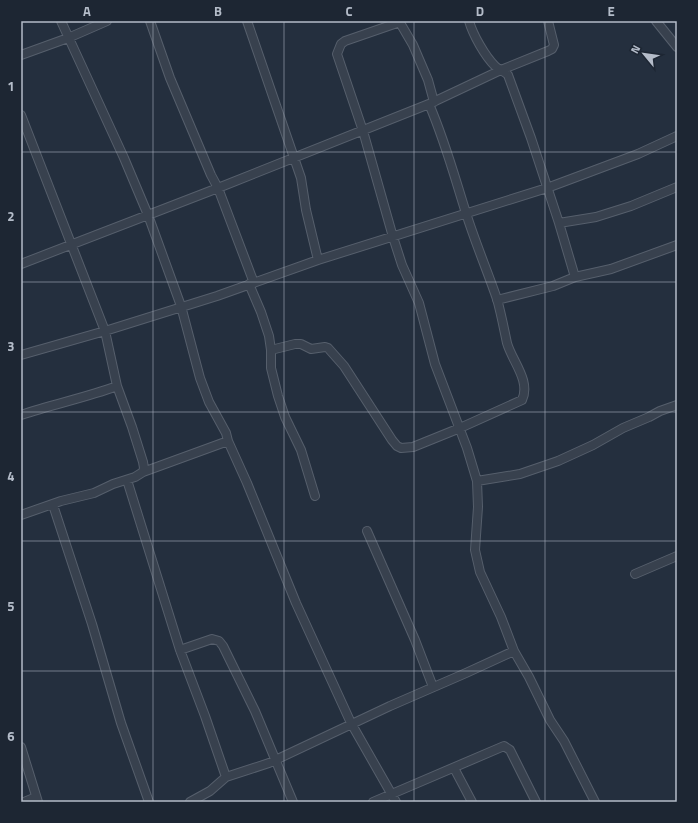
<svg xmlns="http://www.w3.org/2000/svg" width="698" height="823" font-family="'Titillium Web',sans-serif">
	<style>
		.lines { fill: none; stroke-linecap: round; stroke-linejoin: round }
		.minor-casing { stroke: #565f6c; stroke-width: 10 }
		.minor { stroke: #38414e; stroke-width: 8 }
		.grid { fill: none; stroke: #b4bcc9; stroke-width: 1; stroke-opacity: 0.55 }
		.neatline { fill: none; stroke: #b4bcc9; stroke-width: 1.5 }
		.grid-label { font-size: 13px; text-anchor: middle; font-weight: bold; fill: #b4bcc9 }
	</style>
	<rect width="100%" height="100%" fill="#242f3e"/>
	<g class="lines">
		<defs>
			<path id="minor" d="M61,21l63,137 24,57 33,91 19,72 9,24 17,31 2,8 19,42 49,120 55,120 45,79
				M150,21l20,57 41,97 7,13 36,95
				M247,21l54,157 5,32 12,50
				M399,21l14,24 15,35 6,22
				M469,21c4,14 16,35 26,45 4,4 9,5 13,9l23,63 28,85 16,54
				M656,21l21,26
				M400,22l-55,19 -4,3 -4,10 26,77 30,106 9,28 17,38 16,61 32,84 10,33 1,26 -3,43 5,22 21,45 13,34 15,26 21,43 14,21 31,61
				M21,55l47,-17 39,-17
				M21,115l84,216 12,55 15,41 11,35 1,6 -1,4 -8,5 -22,7 -19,9 -33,8 -40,14
				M559,223l37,-6 35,-11 46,-19
				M21,264l197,-76 211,-84 72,-34 47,-19 4,-2 2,-4 -6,-24
				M249,284l12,28 8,24 2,14v18l7,28 7,21 16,33 14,46
				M497,300l56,-14 22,-9 36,-8 66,-24
				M271,350l24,-6h6l10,5 14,-2 3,1 16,18 48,74 5,6 4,2 12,-1 47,-19 62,-28c9,-19 -10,-39 -15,-57 -3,-14 -6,-30 -10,-44 -10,-29 -22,-57 -31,-86 -12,-38 -21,-72 -37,-109
				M21,355l84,-24 112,-35 101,-36 229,-72 91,-34 39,-18
				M21,415c32,-11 64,-17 96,-29
				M143,472l85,-31
				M127,480l53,170 25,66 21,61
				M477,481l43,-7 38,-13 35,-16 30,-17 26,-11 11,-6 17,-6
				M53,505l39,119 29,99 28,79
				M367,531l48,109 18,47
				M635,574l42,-18
				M180,650l32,-11 7,2 4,5 32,65 38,91
				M21,747l17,55
				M454,768l18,34
				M24,802l12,-5
				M190,802l20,-11 16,-14 43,-14 121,-57 76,-33 48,-22
				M373,802l131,-56 6,4 26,52"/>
		</defs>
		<use href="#minor" class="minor-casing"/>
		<use href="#minor" class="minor"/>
	</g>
	<path class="grid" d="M153,21v781M284,21v781M414,21v781M545,21v781M21,152h656M21,282h656M21,412h656M21,541h656M21,671h656"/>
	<rect width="698" height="823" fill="none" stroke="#1d2633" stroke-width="44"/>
	<g transform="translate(644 54) rotate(299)" stroke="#1d2633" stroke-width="3" paint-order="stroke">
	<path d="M0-3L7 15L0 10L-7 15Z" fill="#b4bcc9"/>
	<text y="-6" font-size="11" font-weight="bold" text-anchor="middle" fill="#b4bcc9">N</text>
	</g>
	<rect x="22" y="22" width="654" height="779" class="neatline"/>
	<g class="grid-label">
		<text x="87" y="16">A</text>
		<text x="218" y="16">B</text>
		<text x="349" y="16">C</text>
		<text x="480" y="16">D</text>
		<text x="611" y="16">E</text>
		<text x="11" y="91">1</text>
		<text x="11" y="221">2</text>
		<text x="11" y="351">3</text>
		<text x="11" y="481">4</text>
		<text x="11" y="611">5</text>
		<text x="11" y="741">6</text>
	</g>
</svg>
